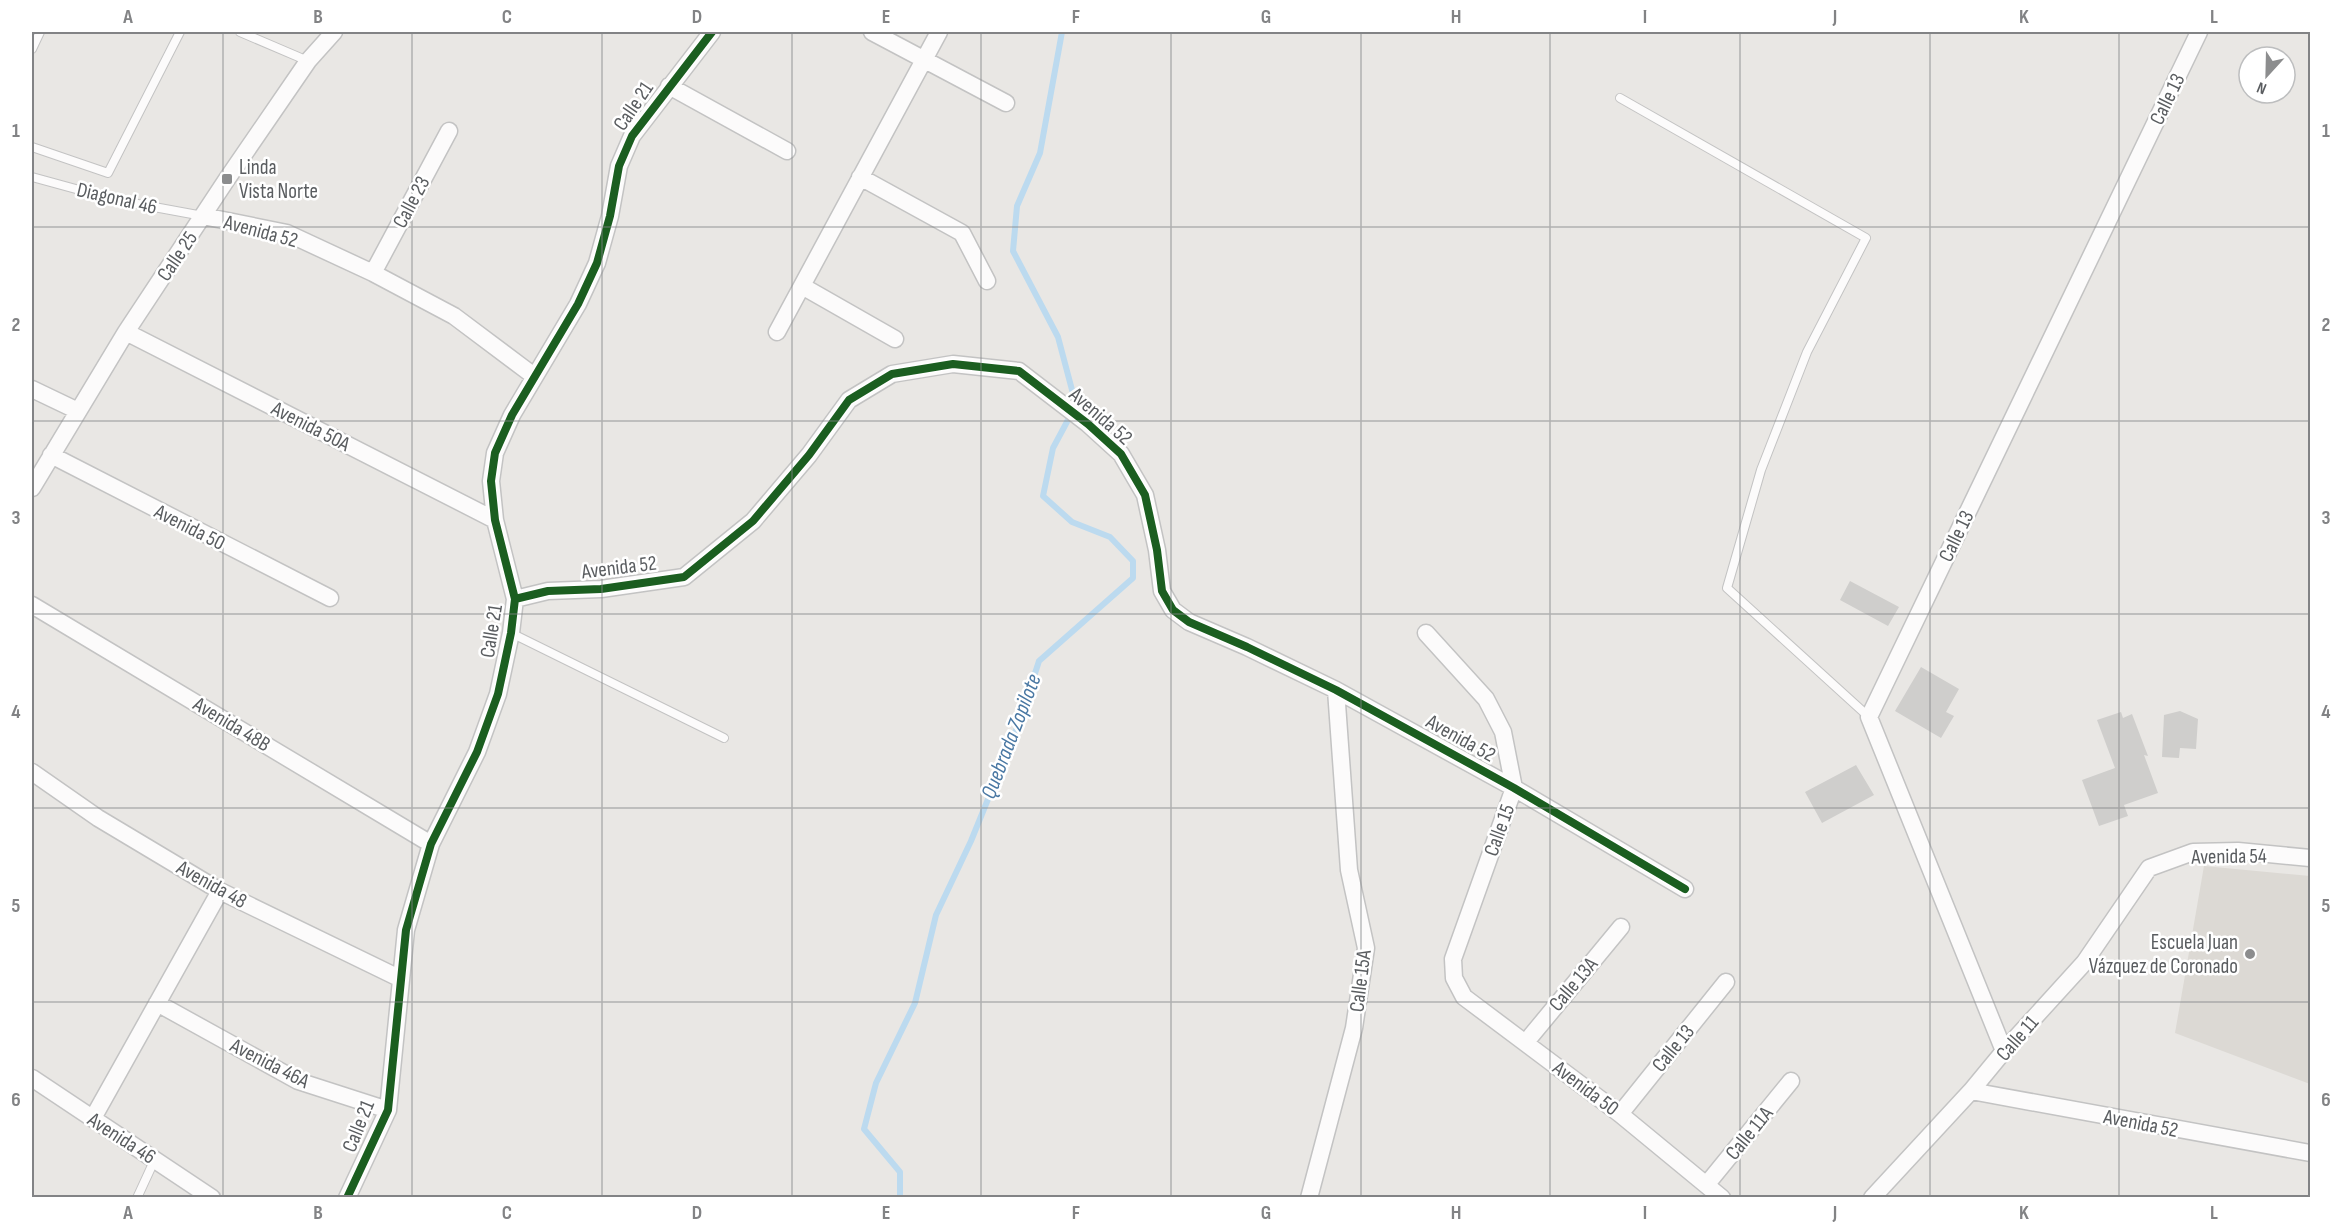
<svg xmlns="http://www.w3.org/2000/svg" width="2342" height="1229" font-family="'Sofia Sans Condensed',sans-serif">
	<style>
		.education { fill: #dcd9d4 }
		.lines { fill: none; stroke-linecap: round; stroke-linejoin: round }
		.stream { stroke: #bcdaef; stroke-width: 6 }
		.building { fill: #cfcecc }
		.service-casing { stroke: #c3c3c3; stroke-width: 10 }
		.minor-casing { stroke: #c3c3c3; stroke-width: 19 }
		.service { stroke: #fcfbfb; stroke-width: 8 }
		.minor { stroke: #fcfbfb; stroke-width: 16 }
		.cycleway-casing { stroke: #fff; stroke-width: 11 }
		.cycleway { stroke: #1b5e20; stroke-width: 8 }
		.grid { fill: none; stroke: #828385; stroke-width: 1.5; stroke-opacity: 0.55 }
		.poi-dot { fill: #8c8d8e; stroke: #fff; stroke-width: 2 }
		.labels { text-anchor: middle; stroke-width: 5; stroke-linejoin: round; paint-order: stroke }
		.street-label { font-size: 21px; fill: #5a5d60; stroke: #fff }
		.poi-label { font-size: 21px; fill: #5a5d60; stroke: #fff; text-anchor: start }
		.water-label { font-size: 22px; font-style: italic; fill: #4a78a3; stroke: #fff }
		.neatline { fill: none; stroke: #828385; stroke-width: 2 }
		.grid-label { font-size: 20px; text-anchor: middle; font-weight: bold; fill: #828385 }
	</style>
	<rect width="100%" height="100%" fill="#e9e7e4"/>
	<path class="education" d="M2204,866l106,10v208l-135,-51z"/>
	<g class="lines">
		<path class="stream" d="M900,1198v-26l-36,-43 12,-46 39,-80 21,-88 35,-74 48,-118 20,-62 94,-83v-17l-23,-24 -38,-15 -29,-26 10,-48 23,-43 -18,-68 -45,-86 4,-45 23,-53 22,-121"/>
	</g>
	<path class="building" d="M1850,581l49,26 -11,19 -48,-26z
		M1921,667l38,22 -13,23 8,4 -13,22 -46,-27z
		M2180,711l18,8 -2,30 -16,-1 -1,10 -17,-1 2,-42z
		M2121,712l2,6 9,-4 16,42 -4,-1 14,38 -34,12 4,11 -29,10 -17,-46 33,-12 -18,-48z
		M1856,765l18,30 -52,28 -17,-31z"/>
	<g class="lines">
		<defs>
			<path id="service" d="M240,32l68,29
				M32,49l8,-17
				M1620,98l246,140 -59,114 -46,118 -34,118 142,129
				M32,147l76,26 72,-141
				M32,177l84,23 87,16
				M511,633l213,105
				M137,1198l18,-39"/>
			<path id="minor" d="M872,32l134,71
				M669,86l118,65
				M860,177l102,56 25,48
				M203,216l84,17 86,40 81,43 80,60
				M373,273l76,-142
				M802,286l93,53
				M126,332l369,188
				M777,332l162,-300
				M32,389l46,22
				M51,455l279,143
				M32,488l94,-156 101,-153 81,-118 26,-29
				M515,599l33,-8 53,-2 83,-12 69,-56 56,-66 40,-55 43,-26 61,-10 66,7 69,53 33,30 24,41 12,55 5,41 11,19 16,12 58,25 89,43 178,98 171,101
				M32,605l399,239
				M1426,633l60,66 17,33 11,56 -61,171 1,19 10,19 156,117 102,84
				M32,772l66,46 122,73 181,88
				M157,1003l141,78 90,29
				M1526,1042l95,-115
				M2004,1051l-135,-334 330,-685
				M32,1078l180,120
				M1971,1091l339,62
				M1620,1114l106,-132
				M93,1118l127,-227
				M1707,1184l84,-103
				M347,1198l41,-88 18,-180 25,-86 46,-92 21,-58 13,-61 4,-34 -20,-79 -4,-39 4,-28 17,-38 66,-111 19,-41 13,-47 9,-50 13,-30 80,-104
				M1309,1198l45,-170 12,-80 -17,-78 -13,-180
				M1872,1198l99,-107 33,-40 80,-88 65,-95 44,-16 45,-1 72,7"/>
		</defs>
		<use href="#service" class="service-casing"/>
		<use href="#minor" class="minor-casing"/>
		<use href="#service" class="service"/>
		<use href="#minor" class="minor"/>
		<defs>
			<path id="cycleway" d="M515,599l33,-8 53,-2 83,-12 69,-56 56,-66 40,-55 43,-26 61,-10 66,7 69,53 33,30 24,41 12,55 5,41 11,19 16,12 58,25 89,43 178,98 171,101
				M347,1198l41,-88 18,-180 25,-86 46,-92 21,-58 13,-61 4,-34 -20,-79 -4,-39 4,-28 17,-38 66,-111 19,-41 13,-47 9,-50 13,-30 80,-104"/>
		</defs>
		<use href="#cycleway" class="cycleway-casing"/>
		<use href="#cycleway" class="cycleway"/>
	</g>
	<path class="grid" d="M223,32v1166M412,32v1166M602,32v1166M792,32v1166M981,32v1166M1171,32v1166M1361,32v1166M1550,32v1166M1740,32v1166M1930,32v1166M2119,32v1166M32,227h2278M32,421h2278M32,614h2278M32,808h2278M32,1002h2278"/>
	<g class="poi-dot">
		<rect x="221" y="173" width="12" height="12" rx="3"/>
		<circle cx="2250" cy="954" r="6"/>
	</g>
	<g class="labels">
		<g class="street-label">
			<text transform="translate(2167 99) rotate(-64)" y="7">Calle 13</text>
			<text transform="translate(633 106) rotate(-56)" y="7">Calle 21</text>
			<text transform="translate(117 198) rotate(13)" y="7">Diagonal 46</text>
			<text transform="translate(411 202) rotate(-62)" y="7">Calle 23</text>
			<text transform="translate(261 231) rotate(15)" y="7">Avenida 52</text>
			<text transform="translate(177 256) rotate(-56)" y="7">Calle 25</text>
			<text transform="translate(1101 416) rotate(41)" y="7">Avenida 52</text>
			<text transform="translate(311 426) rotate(27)" y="7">Avenida 50A</text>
			<text transform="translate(190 527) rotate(27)" y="7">Avenida 50</text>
			<text transform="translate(1956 536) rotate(-64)" y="7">Calle 13</text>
			<text transform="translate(619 567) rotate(-7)" y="7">Avenida 52</text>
			<text transform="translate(491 631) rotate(-81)" y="7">Calle 21</text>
			<text transform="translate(232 724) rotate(31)" y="7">Avenida 48B</text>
			<text transform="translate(1461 738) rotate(29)" y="7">Avenida 52</text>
			<text transform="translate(1499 830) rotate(-70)" y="7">Calle 15</text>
			<text transform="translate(2229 856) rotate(-1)" y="7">Avenida 54</text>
			<text transform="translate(212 884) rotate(29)" y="7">Avenida 48</text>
			<text transform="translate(1360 981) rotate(-83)" y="7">Calle 15A</text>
			<text transform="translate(1573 984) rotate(-50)" y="7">Calle 13A</text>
			<text transform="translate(2017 1038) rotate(-49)" y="7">Calle 11</text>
			<text transform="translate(1673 1048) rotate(-51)" y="7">Calle 13</text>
			<text transform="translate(270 1063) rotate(27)" y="7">Avenida 46A</text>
			<text transform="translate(1586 1088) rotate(37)" y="7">Avenida 50</text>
			<text transform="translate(2141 1123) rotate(11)" y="7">Avenida 52</text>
			<text transform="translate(358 1126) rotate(-68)" y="7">Calle 21</text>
			<text transform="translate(1749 1133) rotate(-51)" y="7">Calle 11A</text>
			<text transform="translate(122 1138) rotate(33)" y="7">Avenida 46</text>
		</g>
		<g class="poi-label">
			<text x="239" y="174">Linda<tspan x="239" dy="24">Vista Norte</tspan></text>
			<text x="2238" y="949" text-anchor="end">Escuela Juan<tspan x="2238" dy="24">Vázquez de Coronado</tspan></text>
		</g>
		<g class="water-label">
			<text transform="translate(1010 736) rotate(-69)" y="8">Quebrada Zopilote</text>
		</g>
	</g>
	<rect width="2342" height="1229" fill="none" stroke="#ffffff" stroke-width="66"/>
	<g transform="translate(2267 75) rotate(202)"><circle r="28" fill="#ffffff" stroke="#bdbebf" stroke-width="1.5"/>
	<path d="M0-4.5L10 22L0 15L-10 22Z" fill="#8c8d8e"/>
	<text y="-9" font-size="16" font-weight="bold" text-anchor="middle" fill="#5a5d60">N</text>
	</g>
	<rect x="33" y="33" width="2276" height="1163" class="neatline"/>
	<g class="grid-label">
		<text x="128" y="23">A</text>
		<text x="318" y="23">B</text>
		<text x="507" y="23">C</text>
		<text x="697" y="23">D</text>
		<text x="886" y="23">E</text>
		<text x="1076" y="23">F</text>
		<text x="1266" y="23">G</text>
		<text x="1456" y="23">H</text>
		<text x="1645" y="23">I</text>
		<text x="1835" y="23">J</text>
		<text x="2024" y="23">K</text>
		<text x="2214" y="23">L</text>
		<text x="16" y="137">1</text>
		<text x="2326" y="137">1</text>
		<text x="16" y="331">2</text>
		<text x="2326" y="331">2</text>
		<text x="16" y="524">3</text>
		<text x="2326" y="524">3</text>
		<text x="16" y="718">4</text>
		<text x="2326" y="718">4</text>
		<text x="16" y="912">5</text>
		<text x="2326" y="912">5</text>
		<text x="16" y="1106">6</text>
		<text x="2326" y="1106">6</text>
		<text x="128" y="1219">A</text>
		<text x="318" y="1219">B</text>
		<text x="507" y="1219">C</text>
		<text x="697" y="1219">D</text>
		<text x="886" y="1219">E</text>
		<text x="1076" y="1219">F</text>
		<text x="1266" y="1219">G</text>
		<text x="1456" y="1219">H</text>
		<text x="1645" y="1219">I</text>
		<text x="1835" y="1219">J</text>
		<text x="2024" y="1219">K</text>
		<text x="2214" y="1219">L</text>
	</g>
</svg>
